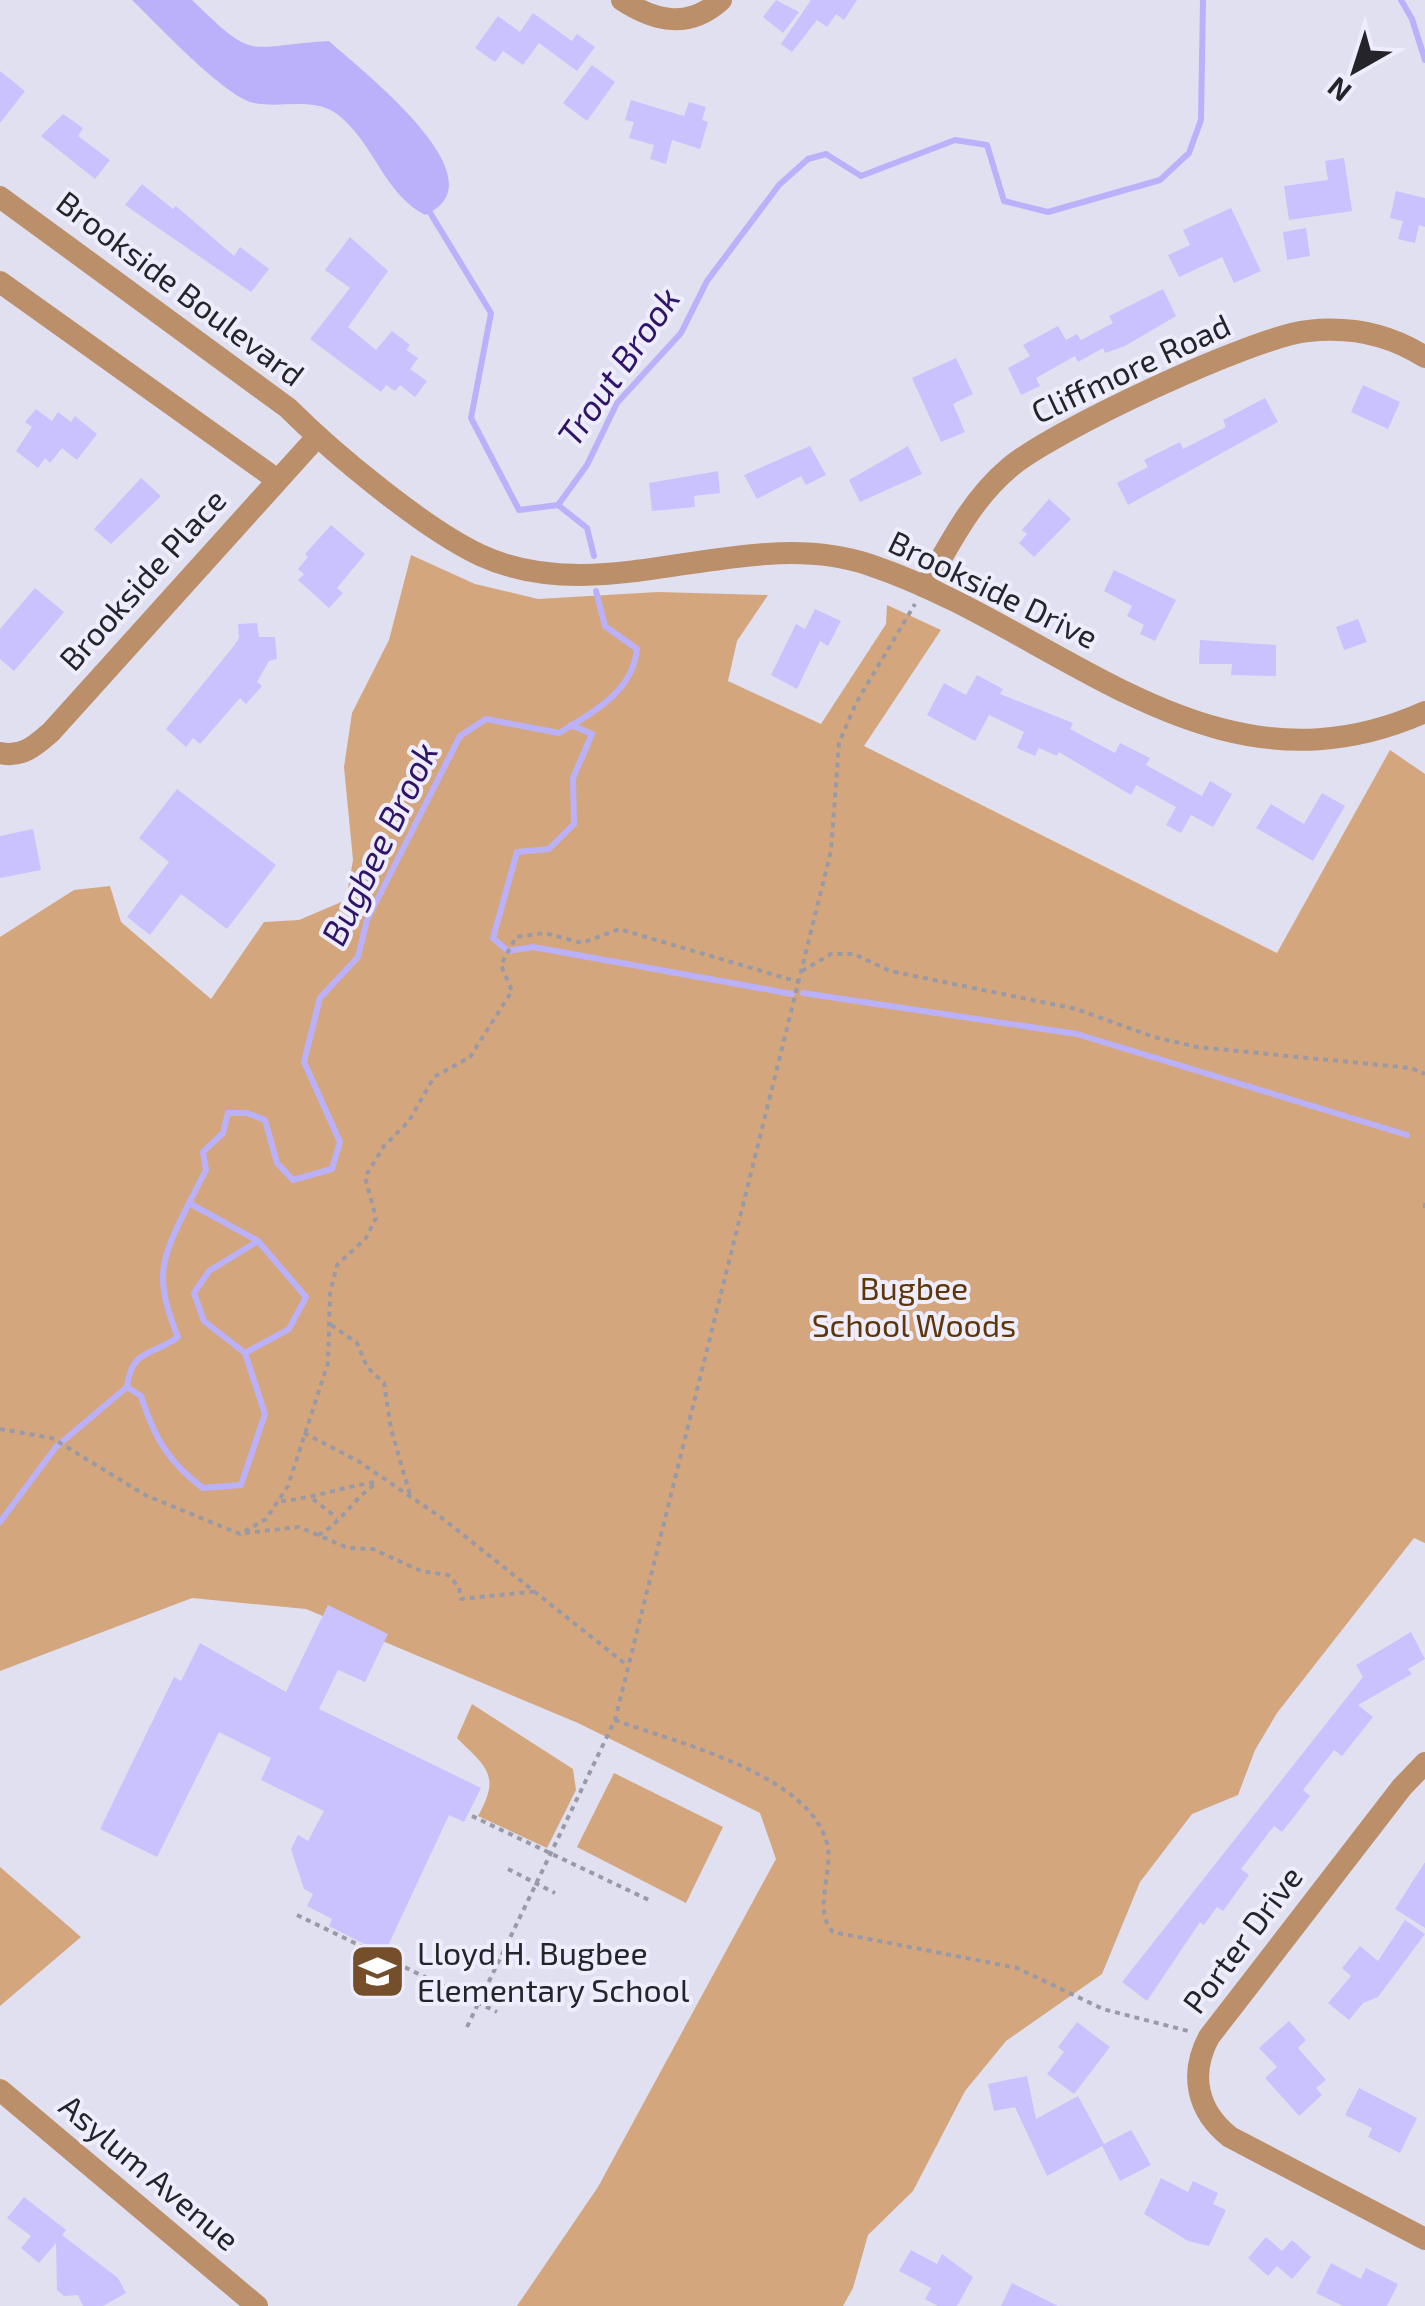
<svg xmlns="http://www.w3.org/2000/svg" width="1425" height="2306" font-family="'Exo 2',sans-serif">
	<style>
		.green { fill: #d4a67e }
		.water { fill: #bbb1fb }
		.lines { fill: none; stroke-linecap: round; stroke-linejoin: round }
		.stream { stroke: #bbb1fb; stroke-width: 6 }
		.building { fill: #c9c2fe }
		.path { stroke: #9a99a6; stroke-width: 4; stroke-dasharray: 5 5; stroke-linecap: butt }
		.minor { stroke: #bb8f6a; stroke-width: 22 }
		.labels { text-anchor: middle; stroke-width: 8; stroke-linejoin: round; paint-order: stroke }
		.street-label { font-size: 32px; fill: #24242a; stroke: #eeedfe }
		.park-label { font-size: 32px; fill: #5f3608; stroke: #eeedfe }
		.poi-label { font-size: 32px; fill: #24242a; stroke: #eeedfe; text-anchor: start }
		.water-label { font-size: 35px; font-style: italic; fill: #2f1468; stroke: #eeedfe }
	</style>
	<rect width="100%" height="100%" fill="#e1e0f0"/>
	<path class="green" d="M411,555l64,29 63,15 120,-7 110,3 -31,46 -9,40 93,43 65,-100 1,-19 54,25 -77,116 413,207 113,-203 35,24v769l-11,-5 -137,175 -22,37 -17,45 -46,19 -52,68 -38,92 -96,67 -41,50 -52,100 -45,44 -15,53 -10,18h-326l81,-119 178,-328 -16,-46 -182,-90 -272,-114 -114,-11 -192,73v-734l74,-47 36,-4 11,36 90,77 53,-77 35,-2 47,-20 7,-40 -9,-93 8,-54 37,-73z
		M472,1704l101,65 3,21 -29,58 -69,-32c23,-41 9,-48 -21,-78z
		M614,1773l109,54 -37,76 -109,-56z
		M0,1867l81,70 -81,69z"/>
	<path class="water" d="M132,0h60c65,63 52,46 137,41 33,30 176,140 96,174 -40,-21 -50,-68 -83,-97 -25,-23 -59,-9 -88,-15 -28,-5 -99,-81 -122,-103z"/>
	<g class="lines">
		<path class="stream" d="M1401,0l11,19 13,41
			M426,206l65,107 -20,105 48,92 39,-5 29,-40 30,-62 64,-70 26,-52 72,-96 29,-26 18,-5 35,22 94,-36 32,5 17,56 44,11 112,-32 29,-27 12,-33 2,-120
			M558,505l29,23 7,28
			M571,725l21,9 -19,44 1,46 -25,25 -32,3 -24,86 15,13 25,-4 259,47
			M803,993l274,41 330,101
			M245,1353l-41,-32 -10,-28 15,-22 49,-30
			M127,1387c5,-39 24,-30 51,-50 -25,-62 -17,-77 11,-134
			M0,1522l56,-75 71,-60 14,9c13,41 27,66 62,92l38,-3 24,-71 -20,-61 44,-24 17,-32 -48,-56 -69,-38 17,-33 -3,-18 20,-19 5,-20h19l18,7 12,43 16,17 39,-11 8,-27 -36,-80 16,-64 38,-41 9,-37 93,-184 26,-17 73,14c33,-20 74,-41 78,-84l-32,-23 -9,-35"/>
	</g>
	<path class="building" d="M776,0l23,12 -16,21 -20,-16z
		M811,0h46l-13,20 -8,-6 -9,13 -10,-7 -25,32 -11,-8z
		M533,13l39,28 5,-7 18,13 -18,24 -38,-28 -16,22 -20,-14 -8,11 -20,-14 23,-32 22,16z
		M592,65l23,17 -28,39 -24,-18z
		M0,71l25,20 -25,32z
		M631,100l53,16 5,-14 17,5 -4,13 6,2 -8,27 -28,-9 -6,24 -16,-5 4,-14 -25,-7 5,-16 -9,-2z
		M63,114l20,14 -5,8 32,24 -15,19 -54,-43z
		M1344,158l8,53 -63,9 -5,-34 44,-6 -3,-19z
		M142,184l31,25 3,-3 58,50 6,-9 29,22 -18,23 -126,-87z
		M1396,191l29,7v29l-6,-2 -4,18 -17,-4 5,-18 -13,-3z
		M1231,208l30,63 -27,12 -12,-26 -43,20 -11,-22 22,-10 -7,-15z
		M1306,228l4,28 -23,4 -4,-28z
		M350,237l38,34 -40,56 28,23 16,-19 18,14 -4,5 12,8 -8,11 17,12 -12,16 -15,-12 -5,6 -9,-6 -5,7 -71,-53 40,-51 -25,-18z
		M1163,289l13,27 -51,30 -20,7 -2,-5 -25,14 -3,-6 -39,22 4,8 -19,9 -13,-27 22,-12 -7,-11 35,-19 8,14 11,-6 4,6 32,-17 -4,-7z
		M956,358l17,36 -20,10 12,28 -24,10 -29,-64z
		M1363,385l37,17 -12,27 -37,-17z
		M1265,398l13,24 -150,83 -11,-22 31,-16 -4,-7 36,-18 3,7 43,-22 -3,-7z
		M36,409l16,12 6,-9 13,10 4,-6 22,18 -20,26 -15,-12 -12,15 -5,-5 -7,10 -22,-17 16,-24 -7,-5z
		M810,446l16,29 -20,10 -5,-9 -44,23 -13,-24z
		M908,446l14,28 -62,28 -11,-22z
		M718,471l2,22 -26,3 1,11 -43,4 -3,-28z
		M141,478l20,18 -50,48 -17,-15z
		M1049,499l22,20 -37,38 -15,-14 8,-9 -5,-4z
		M331,525l34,29 -28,34 6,5 -14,15 -31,-28 6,-6 -6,-5 10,-12 -3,-3z
		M1114,570l62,30 -21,41 -15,-7 4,-9 -17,-9 5,-10 -28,-15z
		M35,588l29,24 -50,59 -14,-12v-30z
		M815,609l26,12 -13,25 -8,-5 -23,48 -26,-14 25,-51 9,5z
		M1358,619l9,23 -23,8 -8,-23z
		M257,623l2,14h16l2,22 -8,2 -12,21 5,4 -16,18 -6,-6 -40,46 -7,-6 -7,9 -20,-18 67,-82 6,-9 -1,-14z
		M1200,640l76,5v31l-45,-1 1,-11h-33z
		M977,675l26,14 -3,5 73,29 -3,6 45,24 5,-10 30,15 -4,7 56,31 8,-15 22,13 -19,33 -22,-12 -10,18 -15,-8 10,-18 -40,-22 -5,10 -72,-43 -2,4 -18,-8 -4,8 -18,-8 7,-16 -35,-17 -14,26 -48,-26 17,-32 22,12z
		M177,789l99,76 -49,64 -46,-35 -31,41 -23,-18 42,-55 -30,-24z
		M1322,793l23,13 -32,55 -57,-33 15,-24 33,20z
		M33,829l8,41 -41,8v-42z
		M328,1605l60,29 -23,48 -27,-12 -19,39 162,79 -17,34 -15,-7 -65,139 -55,-28 3,-7 -25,-13 6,-12 -9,-5 -13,-40 7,-14 10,6 16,-30 -63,-31 10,-22 -52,-26 -62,125 -57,-28 74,-152 7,4 19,-38 86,49z
		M1411,1632l14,27 -17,10 4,5 -54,31 15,12 -31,39 -8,-6 -31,40 7,6 -28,36 -8,-6 -33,43 8,6 -26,36 -6,-4 -13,18 -4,-3 -53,79 -25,-19 241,-305 -7,-12z
		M1425,1862v66l-30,-19z
		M1405,1920l20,14 -47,63 -15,6 -14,17 -21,-17 23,-27 -9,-8 18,-22 18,15z
		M1289,2021l17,19 -8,8 28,32 -10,8 6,7 -23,21 -34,-38 12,-11 -18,-19z
		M1077,2022l33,25 -36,47 -27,-20 17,-22 -6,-5z
		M1027,2076l9,43 42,-23 26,48 27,-14 20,35 -31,16 -18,-35 -55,30 -32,-69 -21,4 -6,-27z
		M1359,2088l58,30 -17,35 -32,-16 4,-9 -27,-13z
		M1161,2178l27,14 5,-11 25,12 -5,11 13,6 -17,36 -21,-5 -44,-27z
		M24,2197l42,33 -4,5 56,43 8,15 -23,13h-20l-5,-11 -14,1 -7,-6 -1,-47 -17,20 -18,-15 10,-12 -24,-18z
		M1266,2237l16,14 10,-11 19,17 -19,22 -15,-13 -9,10 -20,-18z
		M911,2250l26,14 5,-10 31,23 -16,29h-19l-13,-7 6,-11 -32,-17z
		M1331,2263l30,16 5,-11 32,16 -11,22h-44l-27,-13z
		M1012,2283l46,23h-57z"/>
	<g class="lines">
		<path class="path" d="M802,971l29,-17h23l36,17 186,38 78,28 43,10 214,21 14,6
			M1425,1203v5
			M331,1325l26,18 10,24 17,16 7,46 20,69
			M0,1429l52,9 93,57 95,39 26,-15 22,-33 40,-123 2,-69 7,-29 29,-27 10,-20 -11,-41 19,-31 25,-25 25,-44 36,-20 42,-66 -11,-26 15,-28 29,-4 37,10 37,-14 180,53
			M304,1433l54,28 84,57 186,148
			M313,1499l24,19
			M281,1501c34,-3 64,-15 97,-19
			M245,1533l54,-6 49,21 25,1 48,22 27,4 11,12 2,12 77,-8
			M318,1535c23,-11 35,-37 58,-51
			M615,1720c61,23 199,54 213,128 4,26 -15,63 5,84l184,36 86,41 85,22
			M472,1816l179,85
			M508,1869l47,24
			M297,1915l200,97
			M467,2027l148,-307 216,-869 8,-108 17,-40 59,-99"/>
		<path class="minor" d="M622,0c34,22 67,29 99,0
			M0,197l288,211c45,45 135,120 192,147 124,58 265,-33 390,10 191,64 340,243 555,147
			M0,282l276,197
			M925,587c24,-42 46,-87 84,-119 41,-36 245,-132 299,-137 43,-5 81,3 117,26
			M0,753c22,5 35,-7 51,-21l266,-295
			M1425,1763l-23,24 -193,250c-20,37 -12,74 21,100l195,102
			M0,2090l257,216"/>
	</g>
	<defs>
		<symbol id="school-square" viewBox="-11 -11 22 22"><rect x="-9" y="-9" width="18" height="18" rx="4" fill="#754f2b" stroke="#eeedfe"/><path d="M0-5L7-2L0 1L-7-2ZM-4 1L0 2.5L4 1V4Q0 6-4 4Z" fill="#fff"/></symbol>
	</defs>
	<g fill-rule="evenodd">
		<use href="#school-square" x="346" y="1940" width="63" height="63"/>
	</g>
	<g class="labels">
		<g class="street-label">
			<text transform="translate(180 289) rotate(37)" y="11">Brookside Boulevard</text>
			<text transform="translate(1131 369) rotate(-25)" y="11">Cliffmore Road</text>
			<text transform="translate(143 580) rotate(-48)" y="11">Brookside Place</text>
			<text transform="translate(993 590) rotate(26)" y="11">Brookside Drive</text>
			<text transform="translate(1243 1940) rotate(-53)" y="11">Porter Drive</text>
			<text transform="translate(149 2173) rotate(40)" y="11">Asylum Avenue</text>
		</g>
		<g class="park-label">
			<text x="914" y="1300">Bugbee<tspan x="914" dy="37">School Woods</tspan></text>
		</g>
		<g class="poi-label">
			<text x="417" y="1965">Lloyd H. Bugbee<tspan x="417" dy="37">Elementary School</tspan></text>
		</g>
		<g class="water-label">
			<text transform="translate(619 367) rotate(-55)" y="12">Trout Brook</text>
			<text transform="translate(380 844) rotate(-64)" y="12">Bugbee Brook</text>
		</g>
	</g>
	<g transform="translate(1355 70) rotate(219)" stroke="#eeedfe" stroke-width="8" paint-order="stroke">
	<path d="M0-8L18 38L0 25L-18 38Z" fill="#24242a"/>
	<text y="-15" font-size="28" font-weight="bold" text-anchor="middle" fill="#24242a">N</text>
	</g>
</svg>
